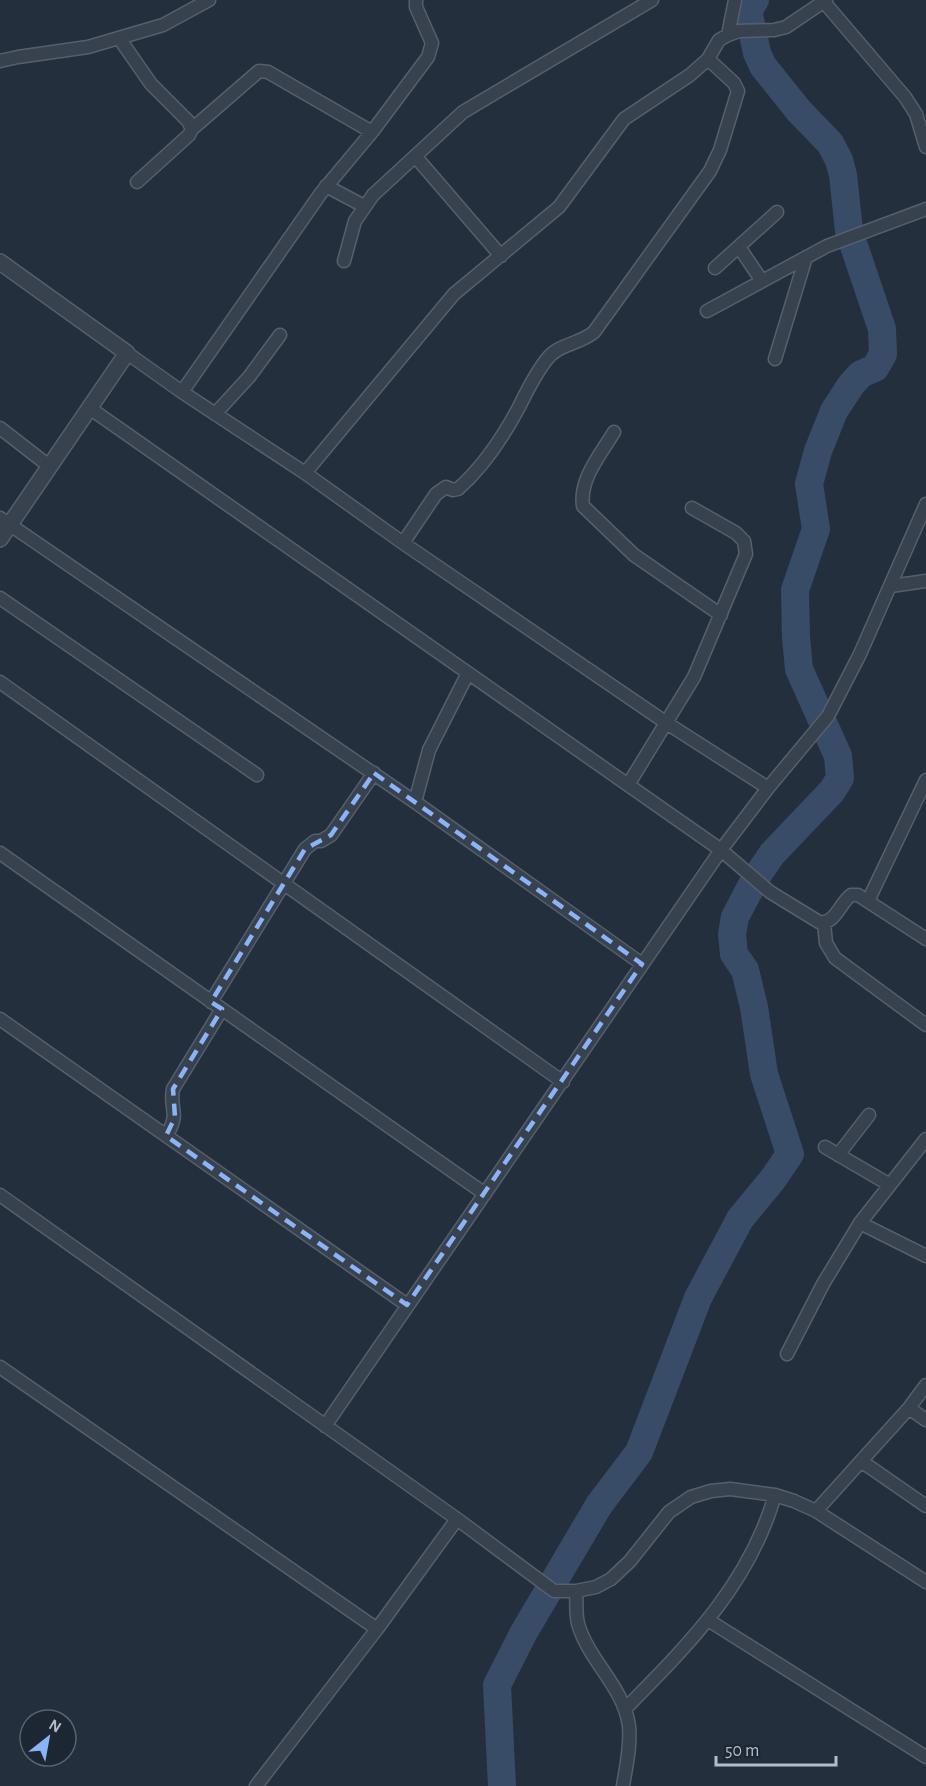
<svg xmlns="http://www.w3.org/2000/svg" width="926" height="1786" font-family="'Alegreya Sans',sans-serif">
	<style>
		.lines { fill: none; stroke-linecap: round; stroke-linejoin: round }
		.river { stroke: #394c67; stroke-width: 28 }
		.minor-casing { stroke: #565f6c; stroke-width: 15 }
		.tertiary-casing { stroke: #565f6c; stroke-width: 18 }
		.minor { stroke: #38414e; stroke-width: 12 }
		.tertiary { stroke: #38414e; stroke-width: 15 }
		.marked { fill: none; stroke: #8ab4f8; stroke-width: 4.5; stroke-dasharray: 12 8; stroke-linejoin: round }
	</style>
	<rect width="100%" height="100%" fill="#242f3e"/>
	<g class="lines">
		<path class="river" d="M502,1786l-5,-101 27,-53 75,-127 40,-53 59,-154 42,-79 33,-40 17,-25 -26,-80 -10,-67 -9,-37 -11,-16 -2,-20 3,-17 20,-38 17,-25 60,-63 8,-13 -2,-22 -39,-87 -3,-32 -1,-47 21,-61 -7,-45 9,-33 16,-40 17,-26 10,-11 14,-6 8,-14 -1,-25 -33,-98 -6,-56 -4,-15 -9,-17 -31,-32 -36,-45 -6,-13 -8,-38 1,-7 5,-8"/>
		<defs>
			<path id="minor" d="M824,2l81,95 11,17 10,33
				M728,35l7,-35
				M119,38l32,46 37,37 4,8 -3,6 -52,47
				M0,61l18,-4 70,-10 75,-22 46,-25
				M192,129l67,-58 9,1 104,60
				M415,156l86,100
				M326,186l38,20
				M739,247l23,34
				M344,261l11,-40 18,-26 90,-83 189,-112
				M715,268l62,-56
				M707,311l120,-65 99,-37
				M127,353l55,39 123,81 98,70 262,179 103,66
				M775,359l31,-102
				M182,392l139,-199 51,-61 56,-75 4,-14 -16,-36v-7
				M91,409l630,441 49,42 49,30c16,3 21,-19 32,-27h7l68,44
				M215,414l34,-37 31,-42
				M0,428l49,38
				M614,432c-13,22 -35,47 -31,74l51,49 87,60
				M305,473l149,-179 105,-87 65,-88 66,-44 18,-16 11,-19 9,-5 11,-4 35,-1 12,-3 40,-27
				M0,518l415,284 227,162
				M403,543l33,-49 10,-7 7,3 5,-1c25,-22 45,-52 61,-82 8,-16 16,-33 28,-48 11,-15 33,-15 47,-27l116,-161 10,-21 18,-59 -4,-8 -26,-24
				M891,586l35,-5
				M0,598l257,177
				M0,682l563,400
				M628,785l66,-108 52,-123 -2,-13 -8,-8 -44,-25
				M415,802l14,-52 39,-77
				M0,853l485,341
				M868,901l58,-121
				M824,923l2,20 9,15 91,67
				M211,1002l94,-153 10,-8h6l10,-6 43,-62
				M0,1019l407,286
				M166,1136c15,-24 3,-25 7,-47l49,-80
				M825,1147l65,38
				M838,1155l31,-40
				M0,1195l457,324 97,72h22l20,-4 15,-8 19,-18 39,-49 22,-15 20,-6 19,-2 45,6 19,6 22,10 110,71
				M860,1223l66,33
				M787,1354l36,-70 37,-61 66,-84
				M0,1367l377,262
				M909,1408l17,12
				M325,1426l396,-576 47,-62 60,-72 32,-62 66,-150
				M861,1461l65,45
				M816,1511l93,-103 17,-23
				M576,1591c1,11 -1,26 3,36 12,36 45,61 50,99 2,20 -3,41 -6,60
				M708,1620l218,137
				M625,1709c63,-64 124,-124 150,-214
				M256,1786l121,-157 80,-110"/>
			<path id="tertiary" d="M0,262l127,91 -127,186"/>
		</defs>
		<use href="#minor" class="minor-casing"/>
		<use href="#tertiary" class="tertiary-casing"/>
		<use href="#minor" class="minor"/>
		<use href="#tertiary" class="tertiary"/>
	</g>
	<path class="marked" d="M374,773l268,191 -235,341 -241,-169 9,-19 -2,-28 49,-80 -11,-7 94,-153 26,-14z"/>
	<g transform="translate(48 1738) rotate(31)"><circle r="28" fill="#1d2633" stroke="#59626f" stroke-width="1.5"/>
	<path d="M0-4.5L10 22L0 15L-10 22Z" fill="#8ab4f8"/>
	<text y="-9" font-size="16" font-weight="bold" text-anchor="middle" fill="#b4bcc9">N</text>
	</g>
	<path d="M716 1756v9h120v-9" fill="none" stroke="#b4bcc9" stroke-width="3"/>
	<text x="725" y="1756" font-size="18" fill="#b4bcc9" stroke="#1d2633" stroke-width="4.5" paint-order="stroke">50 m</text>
</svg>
